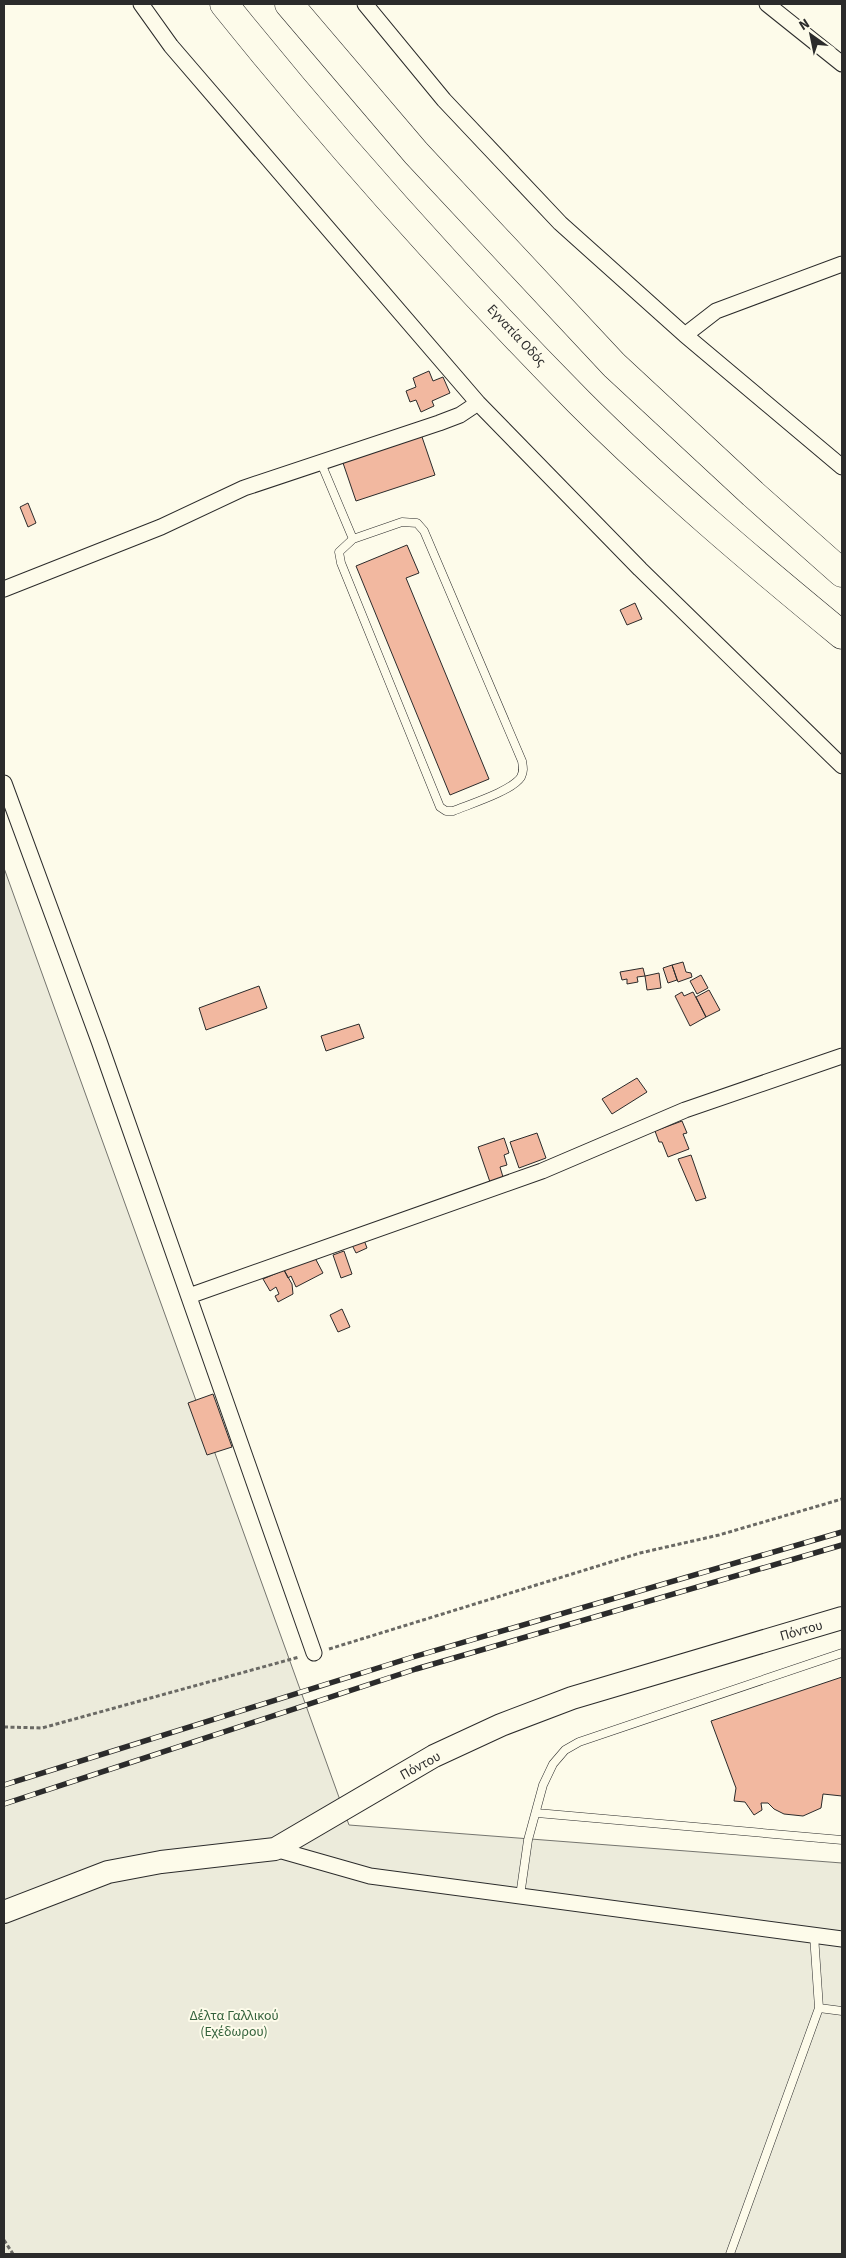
<svg xmlns="http://www.w3.org/2000/svg" width="846" height="2258" font-family="'Source Sans 3',sans-serif">
	<style>
		.green { fill: #ecebdb; stroke: #74746e }
		.building { fill: #f2b8a0; stroke: #2b2b2b }
		.lines { fill: none; stroke-linecap: round; stroke-linejoin: round }
		.lane-casing { stroke: #2b2b2b; stroke-width: 9 }
		.street-casing { stroke: #2b2b2b; stroke-width: 17 }
		.secondary-casing { stroke: #2b2b2b; stroke-width: 24 }
		.highway-casing { stroke: #2b2b2b; stroke-width: 29 }
		.path { stroke: #6a6964; stroke-width: 3; stroke-dasharray: 4 2.5; stroke-linecap: butt }
		.lane { stroke: #fdfbea; stroke-width: 8 }
		.street { stroke: #fdfbea; stroke-width: 15 }
		.secondary { stroke: #fdfbea; stroke-width: 22 }
		.highway { stroke: #fdfbea; stroke-width: 28 }
		.rail-casing { stroke: #2b2b2b; stroke-width: 5.5 }
		.rail { stroke: #fdfbea; stroke-width: 4; stroke-dasharray: 11; stroke-linecap: butt }
		.labels { text-anchor: middle; stroke-width: 4; stroke-linejoin: round; paint-order: stroke }
		.street-label { font-size: 14px; fill: #2b2b2b; stroke: #fdfbea }
		.park-label { font-size: 14px; fill: #34623c; stroke: #fdfbea }
	</style>
	<rect width="100%" height="100%" fill="#fdfbea"/>
	<path class="green" d="M4,868l345,957 493,38v391h-838z"/>
	<path class="building" d="M429,371l4,10 10,-4 7,16 -18,8 2,5 -13,6 -5,-12 -6,2 -4,-11 10,-4 -3,-9z
		M421,434l14,41 -79,26 -14,-41z
		M28,503l8,20 -8,4 -8,-20z
		M407,545l12,28 -13,5 83,201 -39,16 -94,-229z
		M635,603l7,16 -15,6 -7,-15z
		M683,962l3,10 5,1 1,4 -14,5 -6,-17z
		M672,965l5,15 -9,3 -5,-15z
		M643,968l2,8 -8,1 1,5 -11,2v-5l-5,1 -2,-8z
		M659,973l2,15 -14,2 -2,-14z
		M701,975l7,13 -11,6 -7,-13z
		M259,986l8,22 -61,22 -7,-22z
		M709,990l11,20 -14,7 -10,-20z
		M682,992l2,4 9,-4 13,25 -16,9 -15,-30z
		M359,1024l5,14 -38,13 -5,-15z
		M637,1078l10,14 -35,22 -10,-15z
		M682,1121l5,12 -4,1 6,15 -21,8 -6,-15h-3l-4,-11z
		M537,1133l9,25 -27,10 -9,-26z
		M504,1138l5,15 -5,2 3,10 -7,2 3,10 -13,5 -12,-35z
		M691,1155l15,43 -10,3 -18,-42z
		M364,1240l3,8 -11,5 -4,-8z
		M344,1251l8,23 -11,4 -8,-23z
		M314,1256l9,17 -27,14 -5,-11 -3,2 -5,-10z
		M284,1270l8,14 1,10 -15,8 -3,-6 4,-2 -3,-7 -6,4 -7,-12z
		M342,1309l8,18 -12,5 -8,-17z
		M213,1394l19,53 -25,8 -19,-52z
		M842,1677v119l-19,-2 -2,14 -18,8 -19,-2 -10,-5 -6,-6h-7l1,7 -8,5 -9,-13 -11,-1 2,-13 -25,-67z"/>
	<g class="lines">
		<defs>
			<path id="lane" d="M321,463l32,76 49,-17 15,1 7,8 98,230c1,6 2,10 -1,16 -9,14 -51,27 -68,34h-7l-6,-4 -99,-244 -2,-11 14,-13
				M537,1813l305,27
				M520,1896l8,-56 15,-55 10,-21 12,-14 14,-8 263,-89
				M819,2008l23,3
				M730,2254l89,-246 -5,-73"/>
			<path id="street" d="M141,4l30,42 307,357 162,166 202,197
				M365,4l79,96 116,123 125,112 157,132
				M767,4l75,60
				M685,335l31,-24 126,-47
				M4,589l157,-62 83,-39 195,-65 21,-8 18,-12
				M4,783l95,258 215,612
				M189,1296l353,-125 143,-61 157,-54
				M275,1849l95,27 472,63"/>
			<path id="secondary" d="M4,1912l104,-40 53,-10 114,-13 159,-93 67,-31 71,-27 270,-80"/>
			<path id="highway" d="M224,4c111,138 231,272 355,398 83,83 173,159 263,233
				M289,4l127,149 198,212 139,129 89,79"/>
		</defs>
		<use href="#lane" class="lane-casing"/>
		<use href="#street" class="street-casing"/>
		<use href="#secondary" class="secondary-casing"/>
		<use href="#highway" class="highway-casing"/>
		<path class="path" d="M329,1649l311,-96 79,-18 123,-36
			M4,1727l38,1 257,-71
			M4,2240l9,14"/>
		<use href="#lane" class="lane"/>
		<use href="#street" class="street"/>
		<use href="#secondary" class="secondary"/>
		<use href="#highway" class="highway"/>
		<defs>
			<path id="rail" d="M4,1785l409,-128 429,-125
				M4,1804l412,-135 426,-124"/>
		</defs>
		<use href="#rail" class="rail-casing"/>
		<use href="#rail" class="rail"/>
	</g>
	<g class="labels">
		<g class="street-label">
			<text transform="translate(517 335) rotate(47)" y="5">Εγνατία Οδός</text>
			<text transform="translate(801 1630) rotate(-16)" y="5">Πόντου</text>
			<text transform="translate(420 1765) rotate(-29)" y="5">Πόντου</text>
		</g>
		<g class="park-label">
			<text x="234" y="2020">Δέλτα Γαλλικού<tspan x="234" dy="16">(Εχέδωρου)</tspan></text>
		</g>
	</g>
	<rect width="846" height="2258" fill="none" stroke="#2b2b2b" stroke-width="10"/>
	<g transform="translate(811 35) rotate(327)" stroke="#fdfbea" stroke-width="4" paint-order="stroke">
	<path d="M0-4L9 19L0 12L-9 19Z" fill="#2b2b2b"/>
	<text y="-8" font-size="14" font-weight="bold" text-anchor="middle" fill="#2b2b2b">N</text>
	</g>
</svg>
